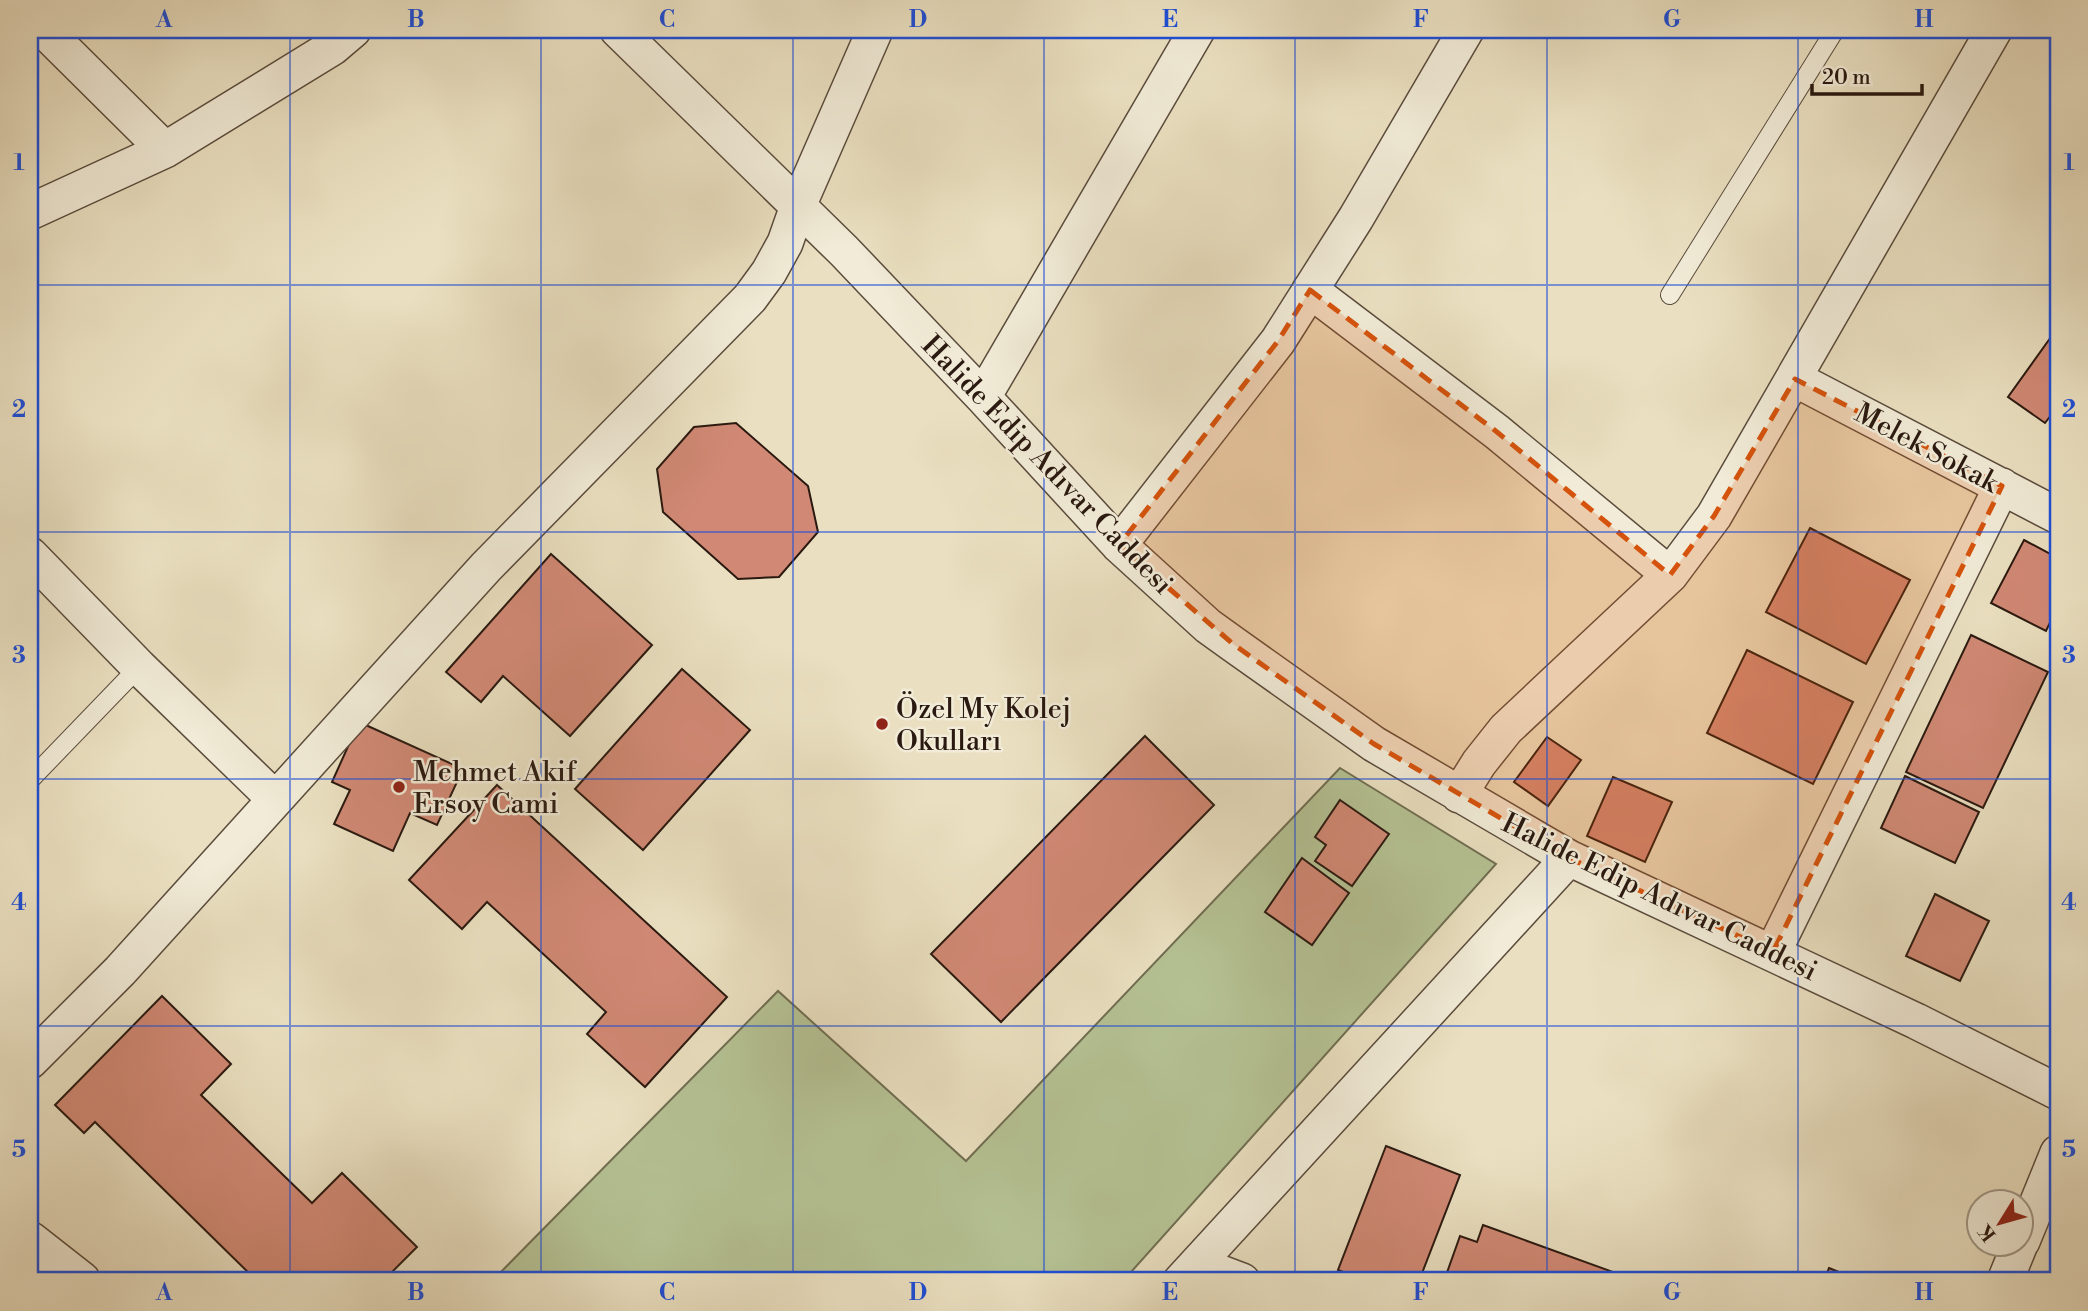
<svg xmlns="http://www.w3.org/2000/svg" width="2088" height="1311" font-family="'Libre Bodoni',serif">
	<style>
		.green { fill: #b5c294; stroke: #706e52; stroke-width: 2 }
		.building { fill: #d18975; stroke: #2a1910; stroke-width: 2 }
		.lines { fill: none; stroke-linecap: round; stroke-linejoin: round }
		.service-casing { stroke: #5a4b3c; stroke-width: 20 }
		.minor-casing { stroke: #5a4b3c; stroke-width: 38 }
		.tertiary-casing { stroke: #5a4b3c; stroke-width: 41 }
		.service { stroke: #f1ebd7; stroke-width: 18 }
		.minor { stroke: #f1ebd7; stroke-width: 35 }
		.tertiary { stroke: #f1ebd7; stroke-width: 38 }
		.marked { fill: #d5530c; fill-opacity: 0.2; stroke: #d5530c; stroke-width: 5; stroke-dasharray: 14 9; stroke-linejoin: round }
		.grid { fill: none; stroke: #1d4ed8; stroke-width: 2; stroke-opacity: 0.55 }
		.poi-dot { fill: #8f2418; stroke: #f1ebd7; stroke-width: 2.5 }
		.labels { text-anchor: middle; stroke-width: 5; stroke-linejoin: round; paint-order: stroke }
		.street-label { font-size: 28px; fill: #2a1910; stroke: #f1ebd7 }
		.poi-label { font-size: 28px; fill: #2a1910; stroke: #f1ebd7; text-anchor: start }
		.neatline { fill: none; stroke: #1d4ed8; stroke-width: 2.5 }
		.grid-label { font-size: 23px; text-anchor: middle; font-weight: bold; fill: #1d4ed8 }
	</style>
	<rect width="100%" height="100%" fill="#eae0c1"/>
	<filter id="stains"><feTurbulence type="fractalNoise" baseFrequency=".00286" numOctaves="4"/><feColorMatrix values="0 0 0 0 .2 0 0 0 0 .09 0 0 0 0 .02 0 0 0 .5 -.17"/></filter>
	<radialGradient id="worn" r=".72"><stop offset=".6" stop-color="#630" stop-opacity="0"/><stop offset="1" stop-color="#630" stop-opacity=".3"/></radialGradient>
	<path class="green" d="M1340,768l156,96 -373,417h-631l286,-290 188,170z"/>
	<path class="building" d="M2056,330l2,1v75l-13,17 -37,-26z
		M736,423l72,63 10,46 -39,45 -41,2 -75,-67 -6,-43 37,-42z
		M1810,528l100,52 -44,84 -100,-52z
		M2024,540l34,18v48l-12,25 -55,-28z
		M551,554l101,91 -82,91 -67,-60 -22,26 -35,-30z
		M1971,635l77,37 -65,136 -77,-36z
		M1747,650l106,52 -40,82 -106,-51z
		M682,669l68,61 -107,120 -68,-61z
		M359,722l104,47 -26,56 -27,-12 -17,38 -59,-27 16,-34 -18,-8z
		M1145,736l69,69 -213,217 -70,-68z
		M1547,737l34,23 -33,46 -34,-24z
		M1905,776l74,36 -24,51 -74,-35z
		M1613,777l59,25 -27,60 -58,-26z
		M497,785l230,212 -82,90 -58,-53 19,-22 -119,-110 -25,27 -53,-49z
		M1340,800l49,34 -37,52 -37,-25 11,-16 -11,-8z
		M1302,858l47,35 -37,52 -47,-33z
		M1935,894l54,27 -29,60 -54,-25z
		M162,996l69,68 -30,31 111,108 30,-30 75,74 -34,34h-126l-162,-159 -11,11 -29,-28z
		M1386,1146l74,29 -41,106h-52l-29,-11z
		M1483,1225l130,47 -4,9h-165l16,-45 17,6z
		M2058,1228v24l-8,-4z
		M1829,1268l32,13h-37z"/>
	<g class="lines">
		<defs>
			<path id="service" d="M1670,295l165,-265
				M30,780l109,-113"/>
			<path id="minor" d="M44,30l121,120
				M618,30l226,221 139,146 136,148 89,81 25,18 141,100 195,114 347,163 142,71
				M30,212l135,-62 168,-103 20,-17
				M1310,290l187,142 173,143
				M1795,379l263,137
				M983,397l214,-367
				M1119,545l159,-204 78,-123 110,-188
				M30,555l109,112 135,131
				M1459,795l20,-32 27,-34 164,-154 44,-59 280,-486
				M1773,952l229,-466
				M30,1061l90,-90 366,-404 264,-269 19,-26 16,-29 13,-37 77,-176
				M2022,1241l36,-88
				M1197,1264l45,17
				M1181,1281l388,-423
				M2005,1281l15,-37"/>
			<path id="tertiary" d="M30,1241l51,40"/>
		</defs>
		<use href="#service" class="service-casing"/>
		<use href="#minor" class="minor-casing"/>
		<use href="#tertiary" class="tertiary-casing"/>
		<use href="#service" class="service"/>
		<use href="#minor" class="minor"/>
		<use href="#tertiary" class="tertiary"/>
	</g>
	<path class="marked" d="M1310,290l187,142 173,143 44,-59 81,-137 207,107 -229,466 -204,-94 -195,-114 -141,-100 -114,-99 159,-204z"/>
	<path class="grid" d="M290,30v1251M541,30v1251M793,30v1251M1044,30v1251M1295,30v1251M1547,30v1251M1798,30v1251M30,285h2028M30,532h2028M30,779h2028M30,1026h2028"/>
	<g class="poi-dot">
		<circle cx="882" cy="724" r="7"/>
		<circle cx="399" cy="787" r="7"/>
	</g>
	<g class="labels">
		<g class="street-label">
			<text transform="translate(1927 447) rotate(28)" y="10">Melek Sokak</text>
			<text transform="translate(1048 464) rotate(46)" y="10">Halide Edip Adıvar Caddesi</text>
			<text transform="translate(1660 896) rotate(26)" y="10">Halide Edip Adıvar Caddesi</text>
		</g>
		<g class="poi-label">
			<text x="896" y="718">Özel My Kolej<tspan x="896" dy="32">Okulları</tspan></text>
			<text x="413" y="781">Mehmet Akif<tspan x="413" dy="32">Ersoy Cami</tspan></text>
		</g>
	</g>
	<rect width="2088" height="1311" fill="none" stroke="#eae0c1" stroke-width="77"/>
	<g transform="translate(2000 1223) rotate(233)"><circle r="33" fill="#f1ebd7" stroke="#a19787" stroke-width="2"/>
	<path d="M0-5L12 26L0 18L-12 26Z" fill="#8f2418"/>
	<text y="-10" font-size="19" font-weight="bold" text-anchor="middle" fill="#2a1910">K</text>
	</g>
	<path d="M1812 84v10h110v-10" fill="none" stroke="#2a1910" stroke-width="3.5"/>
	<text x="1822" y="84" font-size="21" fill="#2a1910" stroke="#f1ebd7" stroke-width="5" paint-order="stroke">20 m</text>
	<rect x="38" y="38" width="2012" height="1234" class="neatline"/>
	<g class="grid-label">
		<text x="164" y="27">A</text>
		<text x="416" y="27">B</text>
		<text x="667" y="27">C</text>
		<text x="918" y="27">D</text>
		<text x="1170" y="27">E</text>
		<text x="1421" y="27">F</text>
		<text x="1672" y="27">G</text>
		<text x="1924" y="27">H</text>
		<text x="19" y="170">1</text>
		<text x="2069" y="170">1</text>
		<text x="19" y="417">2</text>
		<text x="2069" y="417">2</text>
		<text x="19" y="663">3</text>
		<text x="2069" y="663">3</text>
		<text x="19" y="910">4</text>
		<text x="2069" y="910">4</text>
		<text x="19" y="1157">5</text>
		<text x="2069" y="1157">5</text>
		<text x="164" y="1300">A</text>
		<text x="416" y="1300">B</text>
		<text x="667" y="1300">C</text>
		<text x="918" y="1300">D</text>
		<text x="1170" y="1300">E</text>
		<text x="1421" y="1300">F</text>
		<text x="1672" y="1300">G</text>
		<text x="1924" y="1300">H</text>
	</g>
	<rect width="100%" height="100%" filter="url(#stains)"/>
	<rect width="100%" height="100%" fill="url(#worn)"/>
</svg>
